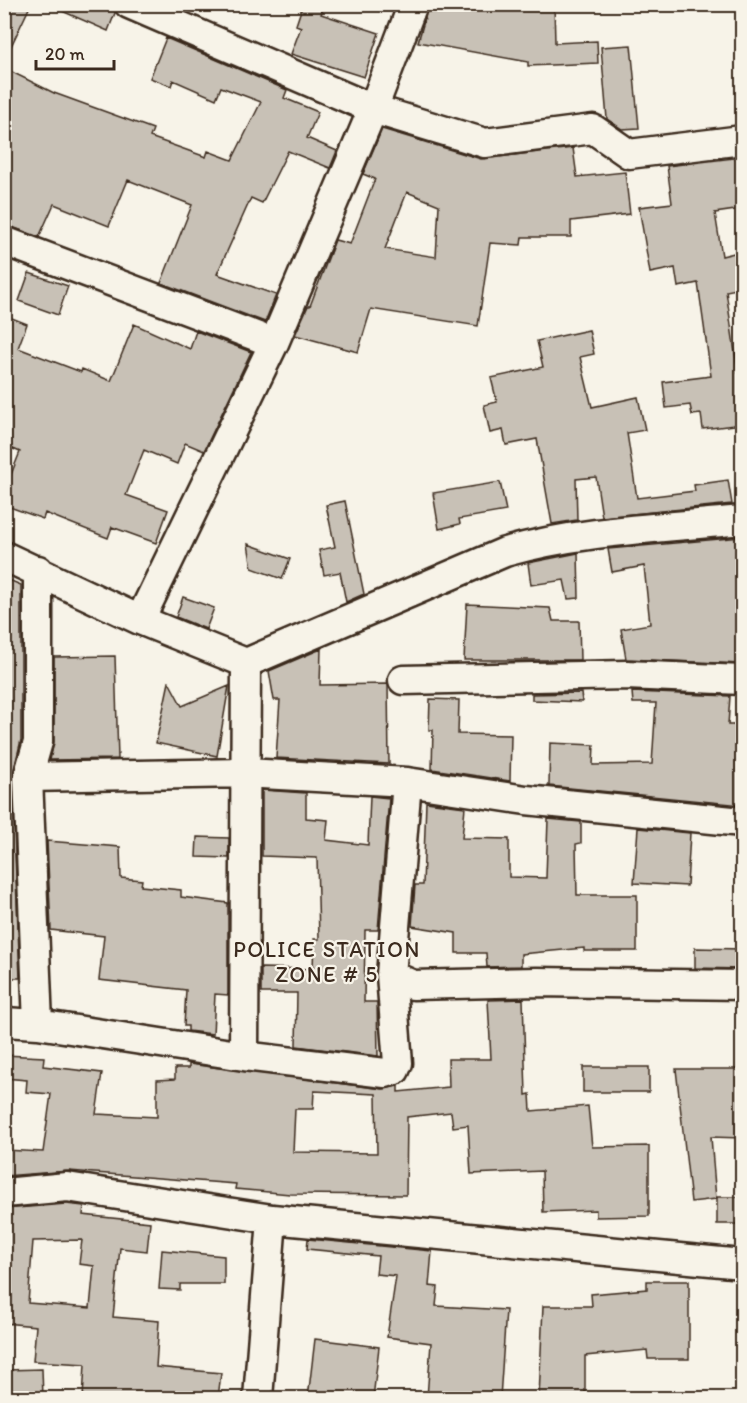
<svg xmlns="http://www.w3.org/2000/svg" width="747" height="1403" font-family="Itim,sans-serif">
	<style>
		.building { fill: #c8c1b6; stroke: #3b2a1e; stroke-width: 1.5; fill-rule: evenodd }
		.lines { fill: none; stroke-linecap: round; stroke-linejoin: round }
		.street-casing { stroke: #3b2a1e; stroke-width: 33 }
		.street { stroke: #f7f3e8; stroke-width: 28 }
		.labels { text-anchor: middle; stroke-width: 4.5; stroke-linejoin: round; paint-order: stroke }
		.quarter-label { font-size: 22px; letter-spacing: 1.5px; fill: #3b2a1e; stroke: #f7f3e8 }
	</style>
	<rect width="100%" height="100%" fill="#f7f3e8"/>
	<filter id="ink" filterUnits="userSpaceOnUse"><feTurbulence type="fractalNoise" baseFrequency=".0167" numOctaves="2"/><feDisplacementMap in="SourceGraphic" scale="12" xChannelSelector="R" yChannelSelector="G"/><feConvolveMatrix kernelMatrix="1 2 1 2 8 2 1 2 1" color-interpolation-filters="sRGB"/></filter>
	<g filter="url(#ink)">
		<path class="building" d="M4,4h27l-27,57z
			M46,4h67l2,9 -7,18z
			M303,4h22l-4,10 58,19 -15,44 -73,-23 10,-27 -5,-2z
			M429,4h125l1,39 42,-2 1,22 -70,3v-4l-110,-20z
			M166,38l121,52 -3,8 34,14 -11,26 30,13 -7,17 -42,-17 -26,52 -11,-5 -34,76 59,21 -11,27 -104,-39 31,-78 -64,-25 -19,46 -55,-22 -15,33 -35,-13v-156l50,25 99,36 -3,8 56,20 2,-6 24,9 29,-58 -40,-15 -5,12 -43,-19 -2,6 -21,-8z
			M631,45l8,83 -17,1 -15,-10 -6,-72z
			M382,129l99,30 92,-11 4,29 48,-5 5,42 -59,7v16h-49l-1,8 -31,-2 -12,83 -107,-17 -13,43 -63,-17 13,-29h2l25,-66 15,4 25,-65 -12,-5zM407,192l32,13 -3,52 -51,-8z
			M742,157v52l-27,4 7,43 20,-5v37l-16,3 12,82 4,-1v52l-39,5 -2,-15 -9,1 -2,-10 -24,3 -3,-26 48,-6 -13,-93 -20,4 -3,-19 -25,5 -11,-66 33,-4 -5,-37z
			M29,273l39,13 -10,29 -39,-14z
			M4,315l23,9 -9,24 63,24 1,-3 29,12 23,-57 56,25 6,-18 55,21 -47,99 -19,-8 -8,21 -33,-14 -18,45 42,15 -12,33 -44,-16 -4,11 -63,-25 -2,6 -39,-14v-13l16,-40 -16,-7z
			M589,330l5,24 -14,3 12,50 46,-10 7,33 -18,3 10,65 58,-7 -1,-6 34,-5 4,24 -130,13 -6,-40 -20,2 1,41 -25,4 -15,-85 -31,6 -3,-15 -13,3 -6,-28 13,-3 -6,-24 52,-11 -6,-26z
			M500,482l6,29 -47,8 1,5 -21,5 -6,-36z
			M345,501l19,93 -18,8 -6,-30 -16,3 -5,-25 16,-3 -9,-42z
			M742,537v127l-116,-5 -5,-30 29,-5 -6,-58 -32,6 -4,-23z
			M248,544l42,15 -8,20 -30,-11z
			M578,553l1,45 -11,1 -4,-19 -33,5 -3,-22z
			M4,578l17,7v155l-9,38 8,200h-16z
			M183,597l31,11 -8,21 -30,-12z
			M467,604l83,4 3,13h26l1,39h-116z
			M321,649l-1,36 68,-1 1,80 -113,-6 4,-58h-6l-5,-29z
			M115,656l3,103 -68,1 4,-18v-85z
			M169,682l13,24 47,-20 -12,70 -61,-13z
			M632,692l98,4 -2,29h14v80l-193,-19 1,-43 44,2 -1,20 59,-1 4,-61h-23z
			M581,693l1,9 -50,-2v-6z
			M430,699l29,1 -1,34 53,1 -1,46 -78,-12 1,-39h-4z
			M262,790l44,3v25l22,2 -2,20 42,5 2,-49 19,2 -11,132h-13l-1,72h13l1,54 -82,-10 1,-53h-36v-25l52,1 1,-30h5l-2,-81 -55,-2z
			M426,802l39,5 -3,31 47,1v38l37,1 2,-59 33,3v21l-5,1 1,51h60v56h-53v-3l-63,6v12l-34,1 -1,-14h-30v-20l-44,-7 3,-41h8z
			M638,828l52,5 -3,53 -53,-3z
			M197,837l32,1v20l-33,-1z
			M47,841l73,6 1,31 21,2 -1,6 40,4v7l47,6v92l-13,-1 -2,40 -25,-3v-5h-4l2,-36 -87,-10 5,-44 -53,-6z
			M695,948l47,1v20l-47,-1z
			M523,999l3,96 4,-1 1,17 57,-5 4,41 57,-1v70l-53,1v-7l-53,2 -1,-41 -71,3 -3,-49 -15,2 -2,-15 -44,5 -1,78 -116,-1 -55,-5 1,-5 -167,-13 -65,5v-26l39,2 8,-58 -25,-2 1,-12 -23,-2v-23l40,2 -1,9 59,7 -6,41 61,3v-37l18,-1v-11h14v-4l194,25 15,-3v6l51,-5 -1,-28h43l-3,-59zM314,1091l62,3 1,59 -84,-1 2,-43h18z
			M583,1067h66v25h-66z
			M676,1069h66v69l-31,-1 5,62 -25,3z
			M717,1197h25v27h-25z
			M66,1204l18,2 -1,9 67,7 -3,29 -27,-3 -7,69 46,4 -3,46 65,6 -3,25h-135l2,-34 -52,-3 3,-35 -32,-3v-114zM82,1240l-3,24 15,2 -4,42 -62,-5 5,-62z
			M308,1239l124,12 -3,35 9,1 -2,19 70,4 -6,88h-73l4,-55 -44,-6 9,-61 -20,-2 2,-18 -71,-7z
			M162,1250l62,6v28h-44v6l-21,-1z
			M647,1281h42v78h-41l-1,-9 -62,6v42h-46l4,-92h49l-1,-12 56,-5z
			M315,1339l64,8 -6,51h-65z
			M42,1369l1,29h-36l-1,-28z"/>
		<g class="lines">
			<defs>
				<path id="street" d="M129,4l244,105 112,34 108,-14 36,25 113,-14
					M4,241l270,102
					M4,556l136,64 134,-277 99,-234 40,-105
					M38,570v172l-10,35 10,247
					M140,620l106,43 259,-111c77,-22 158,-24 237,-32
					M403,680l223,-5 116,5
					M28,777l217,-4 162,9 119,18 216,22
					M391,975l16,-193
					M4,1022l34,2 206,32 141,17 10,-3 3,-7 -7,-88 22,10 124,-3 205,3
					M244,1056l2,-393
					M4,1193l63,-6 205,32 470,45
					M258,1398l14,-179"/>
			</defs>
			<use href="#street" class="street-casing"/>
			<use href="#street" class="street"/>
		</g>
	</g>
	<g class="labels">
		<g class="quarter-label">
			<text x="327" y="957">POLICE STATION<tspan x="327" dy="25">ZONE # 5</tspan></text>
		</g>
	</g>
	<rect width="747" height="1403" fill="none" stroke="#f7f3e8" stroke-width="24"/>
	<rect x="12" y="12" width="723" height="1379" fill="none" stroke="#3b2a1e" stroke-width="2" filter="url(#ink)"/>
	<path d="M36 60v9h78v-9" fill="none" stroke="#3b2a1e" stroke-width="3"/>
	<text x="45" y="60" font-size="18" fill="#3b2a1e" stroke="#f7f3e8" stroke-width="4.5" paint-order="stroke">20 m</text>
</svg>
